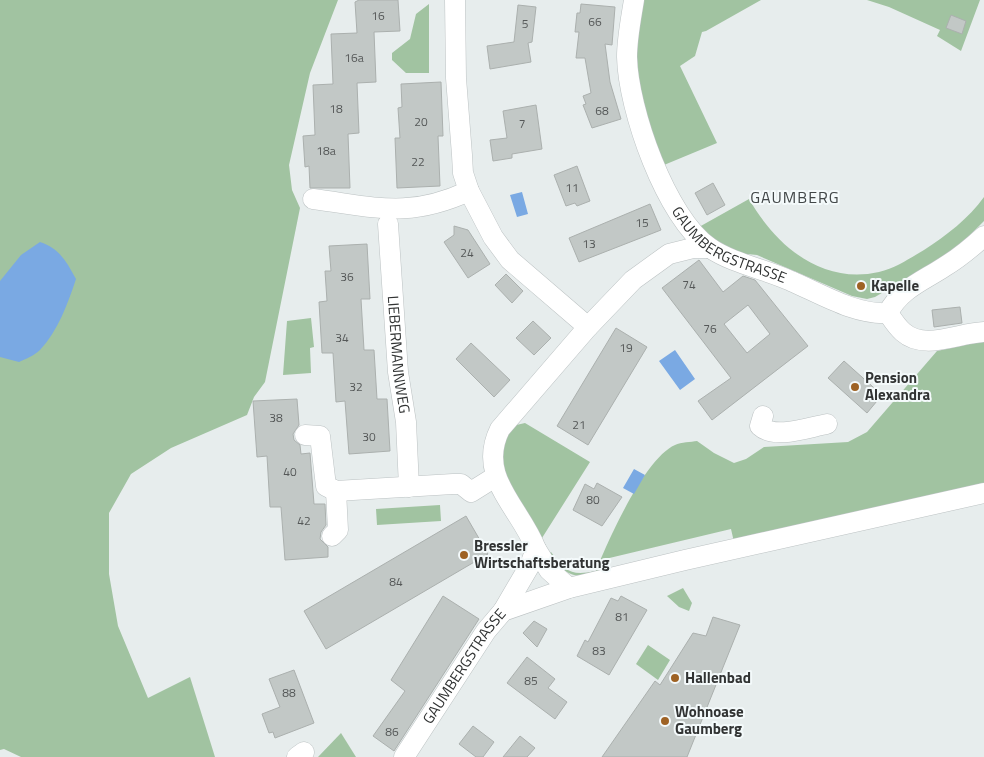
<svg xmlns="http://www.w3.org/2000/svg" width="984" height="757" font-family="'Titillium Web',sans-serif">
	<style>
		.green { fill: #a1c3a1 }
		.water { fill: #7aa9e3 }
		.building { fill: #c2c8c6; stroke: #abb0ae; fill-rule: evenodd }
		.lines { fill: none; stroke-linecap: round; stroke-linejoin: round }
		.minor-casing { stroke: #bcc2c3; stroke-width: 21 }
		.minor { stroke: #fff; stroke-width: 20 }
		.poi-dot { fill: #9e6224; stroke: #f4fafb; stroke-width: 2 }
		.labels { text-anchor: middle; stroke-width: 4; stroke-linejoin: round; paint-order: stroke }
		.number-label { font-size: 12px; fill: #555858 }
		.street-label { font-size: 15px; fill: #313333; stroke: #f4fafb }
		.poi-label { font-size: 15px; font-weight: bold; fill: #313333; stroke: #f4fafb; text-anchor: start }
		.neighbourhood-label { font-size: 16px; letter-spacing: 1px; fill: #424748; stroke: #f4fafb }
	</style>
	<rect width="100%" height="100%" fill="#e7eded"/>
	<path class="green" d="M0,0h338l-28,73 -21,92 3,25 8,18 -35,174 -11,15 -7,18 -76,33 -40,26 -22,39v61l9,52 30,72 42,-21 25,80h-194l-17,-8 -4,1z
		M642,0h119l-55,31 -4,1 -7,24 -15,10 37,77 -53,22c-14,-35 -26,-70 -28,-108 -1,-18 4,-38 6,-57z
		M867,0h113l-19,51 -24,-15 3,-6 -51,-23z
		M429,4v69h-23l-14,-13v-7l18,-14 6,-25z
		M984,197v24l-21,21 -22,16 -66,39 -8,2 -15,-3 -95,-41 -10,-1 -1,3 -16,-5 -31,-25 50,-28c27,47 73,86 130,73 17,-4 31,-14 45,-22 22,-14 45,-32 60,-53z
		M311,318l3,29 -4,1 1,25 -28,2 4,-54z
		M984,341v146l-250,55 -3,-13 -130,31 2,14c-29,3 -36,5 -53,-21l1,-1c15,20 20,24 45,19 12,-31 49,-113 79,-126 6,-3 16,-3 22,-4l17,12 20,10 12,-4 18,-12 84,-5 19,-10 70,-81z
		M525,423l65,39 -48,76 -35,-54 -6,-19 3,-29 8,-10z
		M440,505l1,16 -64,4 -1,-16z
		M683,588l9,15 -3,8 -10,-4 -12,-11z
		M648,645l22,15 -12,20 -22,-16z
		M341,733l15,24h-38z"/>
	<path class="water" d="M522,192l6,22 -11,3 -7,-22z
		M40,242c20,7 26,19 36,37 -8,24 -18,52 -36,71 -5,5 -14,9 -21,12l-19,-5v-76l21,-26z
		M675,350l20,29 -15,11 -21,-29z
		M634,469l11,6 -11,19 -11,-6z"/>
	<path class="building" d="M359,0h39l2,31 -26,1 2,50 -19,1 2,50 -11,1 2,54h-40l-1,-22 -4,1 -2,-31 12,-1 -2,-50 20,-1 -2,-50 26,-1 -2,-31z
		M581,4l34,3 -3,38 -7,-1 5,38 11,37 -29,9 -9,-23 3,-1 -3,-8 8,-3 -6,-35h-9l3,-26h-4l2,-19h3z
		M518,5l18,2 -4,35 -4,1 3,19 -41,7 -3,-23 27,-4z
		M951,15l15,6 -4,13 -16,-6z
		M441,82l2,54h-5l2,50 -43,2 -2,-50h5l-2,-30 4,-1 -1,-23z
		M536,105l6,44 -30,5v4l-19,3 -3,-21 17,-2 -4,-27z
		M577,166l13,35 -13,5 -2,-3 -9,3 -12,-31z
		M713,183l12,22 -18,10 -12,-22z
		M650,204l11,26 -82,32 -10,-24z
		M454,226l14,4 22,34 -22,14 -24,-36 10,-7z
		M367,244l3,55h-9l3,51h10l3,49h10l3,52 -41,3 -4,-53 -9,1 -3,-49h-11l-3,-51 8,-1 -2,-30h6l-2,-25z
		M699,260l24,32 20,-16 12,4 53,66 -96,74 -14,-19 33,-23 -69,-90zM748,305l22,29 -23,19 -23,-29z
		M506,274l17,17 -11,12 -17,-18z
		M960,307l2,16 -28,4 -2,-17z
		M533,321l18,17 -17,17 -18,-17z
		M616,328l31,19 -59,98 -31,-19z
		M471,343l39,37 -16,17 -38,-38z
		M844,361l38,34 -15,18 -39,-35z
		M297,399l2,26 -6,9 1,6 6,5 1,9 9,-1 4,51h11l1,21 -5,7 -1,7 8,8v10l-43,3 -4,-53h-11l-3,-51 -10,1 -4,-56z
		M597,483l25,14 -20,29 -29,-16 12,-26 9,5z
		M466,516l22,38 -162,95 -22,-38z
		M443,596l36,23 -85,132 -21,-15 32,-45 -14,-11z
		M621,596l26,14 -38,65 -32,-19 8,-16 3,2 23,-44 7,3z
		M713,617l27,8 -53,132h-85l53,-76 5,4 33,-52 13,3z
		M534,621l13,8 -10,18 -14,-14z
		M527,657l28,22 -7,9 19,14 -12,17 -48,-36z
		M294,670l20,53 -39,15 -2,-6 -4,1 -7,-19 18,-7 -11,-28z
		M473,726l21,16 -11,15h-7l-17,-13z
		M520,736l15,12 -8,9h-24z"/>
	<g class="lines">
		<defs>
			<g id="minor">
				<path d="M455,0l1,78 6,77 1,18 6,18 24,46 17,23 78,67"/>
				<path id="s1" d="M634,0c-3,19 -7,38 -7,57 1,52 39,161 83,191 24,16 55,21 81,33 30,13 64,34 97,32"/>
				<path d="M313,199c63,8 95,20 156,-8"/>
				<path id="s2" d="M388,224l10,148 8,50 3,65"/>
				<path d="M888,313c12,-24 35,-32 56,-46 15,-9 27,-19 40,-31"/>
				<path d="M888,313c4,6 9,14 15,19 21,19 55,1 81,0"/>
				<path d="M763,416l-3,10c15,14 49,1 67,-2"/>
				<path d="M305,435l15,1 6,50 10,5 117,-7h8l10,8 24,-15"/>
				<path d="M332,536l6,-6 -2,-39"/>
				<path d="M536,549l13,21 20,18"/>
				<path d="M503,611l27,-46 6,-16c-16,-42 -60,-72 -36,-120l88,-102 45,-47 36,-26 24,-6h17"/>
				<path d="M297,757l7,-5"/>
				<path id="s3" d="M404,757l82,-126 17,-20 66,-23 116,-28 299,-67"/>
			</g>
		</defs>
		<use href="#minor" class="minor-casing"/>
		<use href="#minor" class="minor"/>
	</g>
	<g class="poi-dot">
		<circle cx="861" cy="286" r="5"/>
		<circle cx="855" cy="387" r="5"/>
		<circle cx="464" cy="555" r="5"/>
		<circle cx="675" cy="678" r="5"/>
		<circle cx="665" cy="721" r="5"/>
	</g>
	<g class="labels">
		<g class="number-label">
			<text x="378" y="20">16</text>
			<text x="595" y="26">66</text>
			<text x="525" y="28">5</text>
			<text x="354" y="62">16a</text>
			<text x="336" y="113">18</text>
			<text x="602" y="115">68</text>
			<text x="421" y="126">20</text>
			<text x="522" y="128">7</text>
			<text x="326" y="155">18a</text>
			<text x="418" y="166">22</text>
			<text x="572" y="192">11</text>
			<text x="642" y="227">15</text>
			<text x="589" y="248">13</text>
			<text x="467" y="257">24</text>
			<text x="347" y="281">36</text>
			<text x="689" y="289">74</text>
			<text x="710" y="333">76</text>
			<text x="342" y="342">34</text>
			<text x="626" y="352">19</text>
			<text x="356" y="391">32</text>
			<text x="276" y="422">38</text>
			<text x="579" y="429">21</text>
			<text x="369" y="441">30</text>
			<text x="290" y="476">40</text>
			<text x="593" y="504">80</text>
			<text x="304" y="525">42</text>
			<text x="396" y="586">84</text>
			<text x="622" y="621">81</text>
			<text x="599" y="655">83</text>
			<text x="531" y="685">85</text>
			<text x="289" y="697">88</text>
			<text x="392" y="736">86</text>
		</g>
		<g class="street-label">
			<text dy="5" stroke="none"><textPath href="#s1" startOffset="285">GAUMBERGSTRASSE</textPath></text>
			<text dy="5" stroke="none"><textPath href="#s2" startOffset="131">LIEBERMANNWEG</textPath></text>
			<text dy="5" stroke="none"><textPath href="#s3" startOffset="109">GAUMBERGSTRASSE</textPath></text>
		</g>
		<g class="poi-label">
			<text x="871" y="291">Kapelle</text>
			<text x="865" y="383">Pension<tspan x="865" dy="17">Alexandra</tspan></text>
			<text x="474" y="551">Bressler<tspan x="474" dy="17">Wirtschaftsberatung</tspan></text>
			<text x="685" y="683">Hallenbad</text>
			<text x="675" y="717">Wohnoase<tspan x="675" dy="17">Gaumberg</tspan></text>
		</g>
		<g class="neighbourhood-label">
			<text x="795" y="203">GAUMBERG</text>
		</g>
	</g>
</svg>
